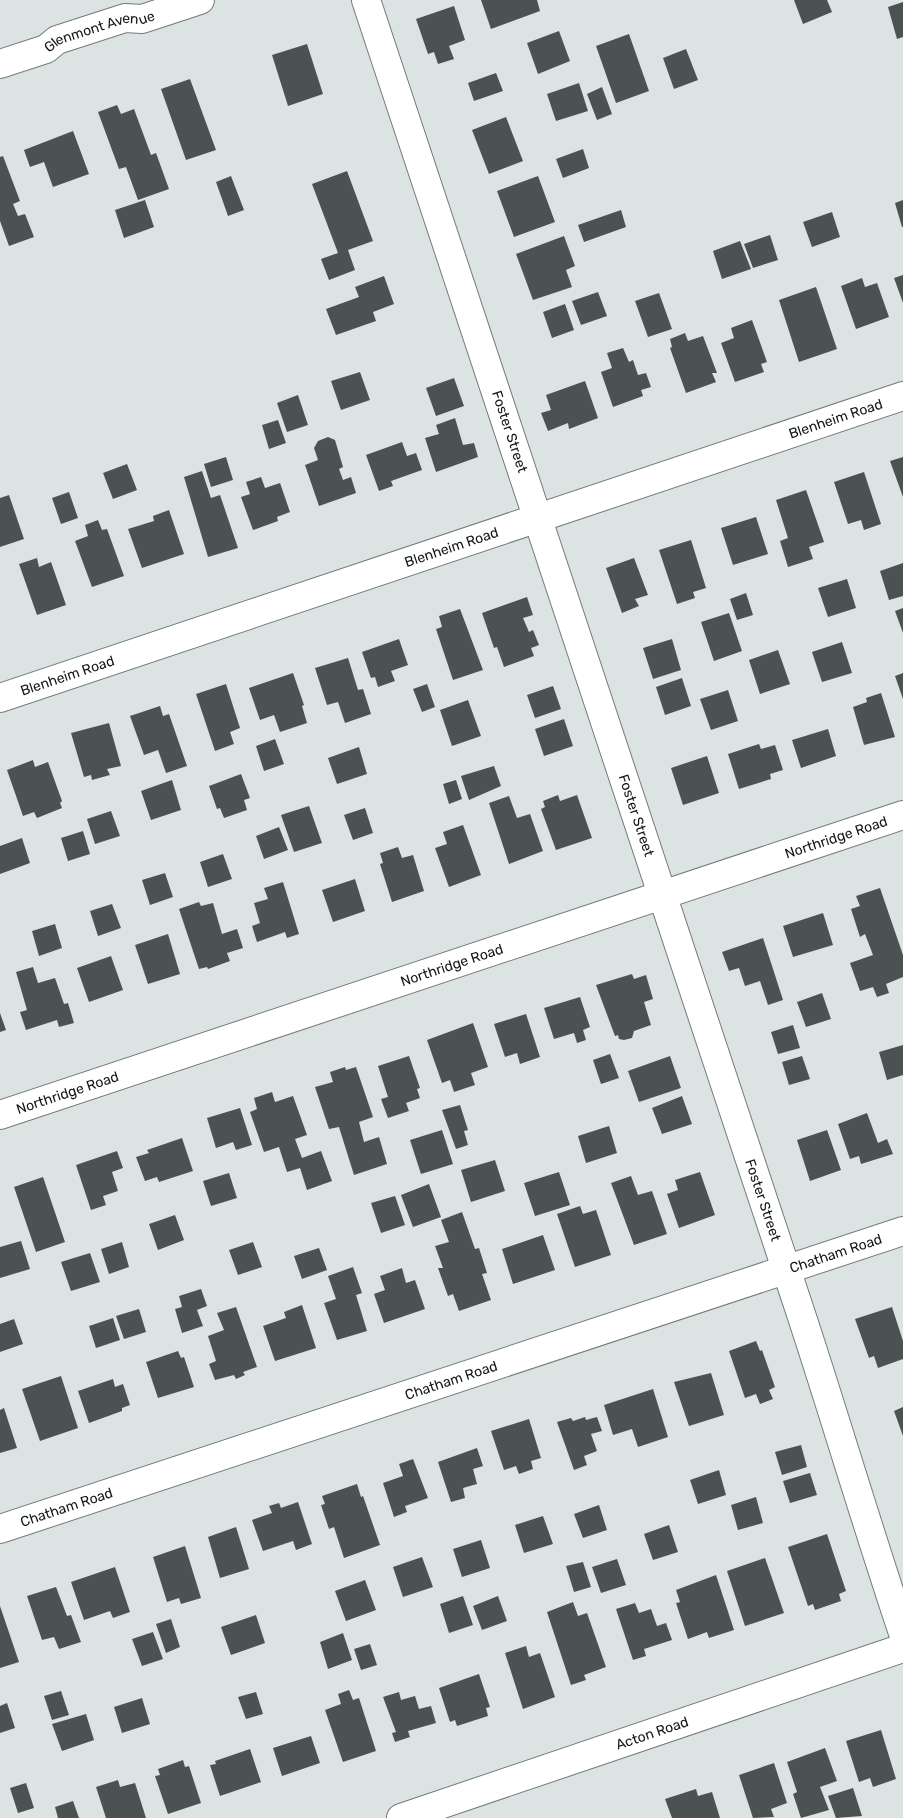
<svg xmlns="http://www.w3.org/2000/svg" width="903" height="1818" font-family="Rubik,sans-serif">
	<style>
		.building { fill: #4c5252 }
		.lines { fill: none; stroke-linecap: round; stroke-linejoin: round }
		.minor-casing { stroke: #747b7a; stroke-width: 30 }
		.minor { stroke: #fff; stroke-width: 28 }
		.labels { text-anchor: middle; stroke-width: 5; stroke-linejoin: round; paint-order: stroke }
		.street-label { font-size: 14px; fill: #131616; stroke: #dce4e3 }
	</style>
	<rect width="100%" height="100%" fill="#dce4e3"/>
	<path class="building" d="M481,0h56l3,11 -49,18z
		M794,0h33l5,12 -29,12z
		M903,2v35l-6,2 -9,-32z
		M454,6l11,34 -16,6 5,13 -16,5 -4,-12 -6,2 -12,-35z
		M559,31l11,30 -32,13 -11,-31z
		M629,34l20,57 -33,12 -20,-57z
		M307,44l16,50 -35,12 -16,-51z
		M686,49l12,31 -24,9 -11,-31z
		M496,73l7,18 -29,10 -6,-18z
		M190,79l26,71 -30,10 -25,-71z
		M579,83l9,28 -32,10 -9,-27z
		M602,87l10,27 -15,6 -10,-26z
		M117,105l4,9 13,-5 17,46 5,-2 13,36 -31,11 -12,-33 -7,2 -21,-57z
		M506,117l17,44 -34,13 -17,-44z
		M73,131l16,43 -36,13 -9,-25 -14,5 -6,-17z
		M583,149l6,19 -26,10 -7,-19z
		M3,156l17,45 -7,3 5,12 7,-2 9,23 -25,9 -9,-25v-64z
		M347,171l26,70 -25,9 7,20 -26,10 -8,-21 17,-6 -26,-69z
		M231,176l13,34 -16,6 -12,-34z
		M538,176l17,46 -41,15 -17,-46z
		M145,200l9,27 -30,11 -9,-28z
		M903,200v27h-1l-7,-24z
		M621,210l5,17 -42,15 -6,-17z
		M832,212l8,25 -28,10 -9,-25z
		M770,235l8,25 -25,8 -9,-24z
		M564,236l11,30 -9,4 6,17 -39,13 -17,-46z
		M740,241l11,28 -29,10 -9,-28z
		M903,275v28l-9,-25z
		M384,276l10,28 -21,8 3,9 -40,14 -10,-26 33,-12 -4,-10z
		M862,278l3,9 12,-4 12,34 -33,12 -15,-43z
		M816,287l21,62 -38,13 -20,-62z
		M598,292l9,24 -26,9 -9,-24z
		M659,293l13,36 -24,8 -13,-36z
		M565,304l9,26 -22,8 -9,-26z
		M752,320l15,42 -6,2 3,8 -29,10 -14,-39 13,-5 -3,-10z
		M685,333l3,8 15,-5 14,37h-5l4,9 -30,11 -16,-45 2,-1 -2,-8z
		M623,348l6,14 4,-2 5,15 8,-2 5,14 -10,3 2,6 -30,11 -12,-35 11,-4 -5,-15z
		M360,372l10,28 -29,10 -10,-29z
		M454,378l10,28 -28,10 -10,-28z
		M585,381l13,37 -29,11 -1,-6 -20,8 -7,-18 10,-3 -5,-15z
		M298,395l10,30 -21,7 -10,-29z
		M455,418l8,27 11,-2 4,14 -42,15 -11,-34 14,-4 -3,-9z
		M278,420l8,23 -17,6 -7,-24z
		M328,437l7,3 8,27 -4,2 4,11 8,-3 5,16 -37,13 -14,-41 13,-5 -4,-12 4,-7z
		M402,442l5,14 9,-3 6,17 -31,11 2,5 -14,5 -13,-36z
		M226,457l7,23 -22,7 -7,-23z
		M903,457v40l-13,-36z
		M127,464l10,26 -24,9 -10,-26z
		M202,471l9,27 9,-3 18,53 -30,9 -24,-80z
		M864,472l17,52 -17,6 -3,-10 -13,4 -14,-42z
		M261,477l4,11 15,-5 10,29 -13,5 1,4 -25,9 -12,-33 9,-3 -4,-12z
		M806,490l18,52 -15,5 4,12 -25,8 -8,-26 8,-3 -12,-38z
		M69,492l9,26 -17,6 -9,-26z
		M9,495l15,44 -24,8v-49z
		M169,510l15,44 -42,14 -14,-39 26,-8 -1,-5z
		M756,517l12,37 -35,11 -12,-37z
		M98,520l4,10 5,-1 17,47 -32,11 -17,-46 13,-5 -3,-11z
		M691,540l15,48 -13,4 2,6 -18,6 -18,-54z
		M37,558l2,9 12,-5 15,43 -29,10 -18,-51z
		M634,558l14,37 -13,4 4,7 -17,7 -16,-45z
		M903,563v33l-14,4 -9,-29z
		M847,579l9,29 -28,9 -10,-29z
		M746,593l7,22 -16,5 -7,-21z
		M527,597l6,18 -10,3 6,14 4,-2 6,15 -8,3 3,8 -30,11 -7,-20 -3,1 -12,-35z
		M903,608v25l-8,-22z
		M460,609l23,61 -30,10 -17,-51 6,-2 -3,-11z
		M729,613l13,38 -28,10 -13,-39z
		M399,639l9,26 -17,6 4,10 -17,6 -3,-10 -4,1 -9,-26z
		M672,639l9,31 -28,9 -10,-31z
		M842,642l10,31 -30,9 -10,-30z
		M778,650l12,34 -30,10 -11,-34z
		M348,658l10,32 5,-1 8,25 -26,9 -7,-21 -11,3 -12,-37z
		M293,673l11,32 -2,1 5,17 -27,9 -6,-17 -14,5 -11,-32z
		M903,673v26l-8,-23z
		M682,678l9,28 -26,9 -9,-28z
		M226,684l14,44 -10,4 4,12 -19,7 -19,-57z
		M427,684l8,23 -13,5 -9,-23z
		M553,686l8,23 -26,9 -8,-23z
		M728,690l10,31 -27,9 -11,-31z
		M881,693l14,44 -31,8 -11,-38 14,-5 -1,-4z
		M468,700l13,36 -29,10 -12,-36z
		M160,706l3,10 6,-2 18,52 -21,7 -8,-23 -14,5 -14,-39z
		M564,719l9,27 -29,10 -9,-27z
		M109,723l12,43 -14,3 3,6 -18,5 -1,-5 -7,2 -13,-44z
		M828,729l8,27 -35,12 -9,-28z
		M275,739l9,25 -20,7 -8,-25z
		M759,744l2,5 14,-4 8,25 -13,4 1,5 -32,10 -11,-35z
		M359,747l8,27 -30,10 -9,-26z
		M707,756l12,37 -36,12 -12,-37z
		M33,760l2,7 13,-5 14,39 -2,2 2,5 -25,10 -3,-6 -11,4 -16,-46z
		M494,766l7,20 -32,14 -8,-24z
		M241,774l9,24 -6,2 3,10 -23,8 -4,-10 -3,1 -8,-23z
		M172,780l9,30 -30,10 -10,-29z
		M456,780l6,19 -13,5 -6,-20z
		M558,795l2,6 17,-6 15,43 -36,12 -15,-41 4,-2 -2,-6z
		M509,796l8,22 13,-4 13,37 -34,13 -20,-61z
		M309,806l13,37 -28,9 -13,-37z
		M365,808l8,25 -20,7 -9,-25z
		M111,811l9,25 -25,8 -8,-25z
		M463,825l18,50 -32,12 -14,-39 12,-4 -4,-12z
		M279,827l9,23 -24,9 -8,-23z
		M83,831l7,23 -22,7 -7,-23z
		M22,838l8,25 -30,11v-28z
		M398,847l4,11 11,-3 11,36 -32,11 -12,-38 3,-1 -3,-10z
		M223,854l9,25 -24,8 -8,-25z
		M165,873l8,24 -23,8 -8,-25z
		M355,879l10,32 -32,11 -11,-32z
		M283,882l16,52 -12,4 -2,-6 -28,10 -5,-16 8,-3 -6,-20 14,-4 -4,-11z
		M880,888l23,67v22l-17,7 3,9 -12,4 -4,-10 -13,4 -10,-28 23,-8 -8,-21 -5,3 -9,-28 9,-3 -4,-10z
		M199,902l2,4 12,-3 9,31 15,-5 6,19 -16,5 3,8 -22,8 -1,-2 -8,2 -20,-60z
		M112,904l9,24 -23,8 -8,-25z
		M823,913l10,32 -40,12 -10,-31z
		M55,924l7,24 -23,8 -7,-25z
		M168,934l12,40 -32,10 -13,-39z
		M763,938l20,62 -15,5 -8,-24 -15,5 -6,-18 -10,3 -7,-19z
		M111,956l12,34 -34,12 -12,-34z
		M33,967l5,16 17,-5 9,26 4,-1 6,20 -15,4 -2,-7 -31,10 -6,-18 7,-2 -11,-38z
		M632,974l2,5 12,-4 7,24 -9,3 7,23 -17,6 -2,7 -8,2 -5,-1 -1,-4 -3,1 -19,-51z
		M822,993l9,26 -25,8 -9,-25z
		M580,997l10,30 -7,3 3,10 -9,3 -3,-10 -20,6 -10,-31z
		M0,1013l6,17 -6,2z
		M526,1014l14,43 -20,7 -3,-11 -12,4 -11,-33z
		M473,1023l15,44 -17,6 4,12 -21,7 -4,-12 -8,3 -15,-43z
		M793,1025l7,23 -22,6 -7,-22z
		M903,1045v30l-16,5 -8,-28z
		M610,1054l9,24 -18,6 -8,-24z
		M409,1056l11,32 -3,1 3,9 -14,5 3,8 -21,7 -7,-19 7,-2 -10,-31z
		M670,1056l11,32 -42,14 -11,-31z
		M802,1056l8,23 -21,6 -7,-23z
		M345,1067l1,3 10,-3 17,50 -14,5 5,20 15,-5 8,27 -33,11 -15,-48 -10,2 -14,-42 18,-5 -3,-10z
		M272,1092l3,10 18,-6 14,39 -12,4 7,19 19,-7 11,30 -25,9 -7,-22 -13,4 -8,-25 -15,5 -14,-40 7,-3 -3,-11z
		M682,1096l10,28 -30,10 -10,-26z
		M460,1105l8,25 -4,1 4,14 -12,4 -14,-39z
		M240,1108l12,37 -16,5 -3,-8 -17,6 -9,-30z
		M867,1113l11,30 9,-4 6,15 -32,10 -2,-8 -9,3 -12,-35z
		M609,1126l8,27 -31,10 -8,-27z
		M442,1130l11,34 -32,10 -11,-34z
		M827,1130l14,40 -31,11 -13,-41z
		M182,1138l11,33 -34,11 -2,-5 -12,4 -9,-24 13,-4 -2,-3z
		M117,1151l6,17 -11,4 6,19 -15,5 3,9 -15,5 -15,-45z
		M495,1160l10,31 -34,11 -10,-32z
		M559,1172l11,33 -35,11 -11,-33z
		M700,1172l15,43 -36,13 -12,-34 11,-4 -3,-10z
		M229,1173l8,25 -26,8 -8,-25z
		M631,1176l7,19 14,-4 15,43 -33,11 -23,-62z
		M43,1177l22,65 -29,10 -22,-65z
		M429,1184l12,33 -28,10 -12,-32z
		M395,1196l10,29 -24,8 -10,-30z
		M580,1206l3,8 13,-4 15,45 -36,12 -18,-53z
		M462,1212l13,37 4,-1 8,25 -5,1 9,26 -32,11 -6,-17 -5,2 -10,-28h5l-8,-22 14,-4 -8,-22z
		M175,1215l9,25 -26,10 -9,-26z
		M543,1235l12,35 -42,14 -11,-35z
		M21,1241l9,28 -30,9v-31z
		M122,1242l7,25 -20,7 -8,-25z
		M253,1242l9,25 -24,8 -9,-25z
		M319,1248l8,22 -25,9 -8,-23z
		M90,1253l10,29 -29,9 -10,-29z
		M353,1267l9,26 -6,2 11,36 -30,9 -13,-37 12,-4 -8,-23z
		M402,1268l4,15 9,-3 10,29 -41,14 -10,-29 11,-4 -5,-14z
		M201,1289l6,17 -10,4 6,16 -21,7 -7,-24 7,-2 -3,-11z
		M302,1305l14,43 -41,13 -12,-35 23,-8 -2,-6z
		M236,1307l21,60 -14,5 2,3 -9,4 -2,-4 -19,5 -6,-16 7,-3 -8,-25 16,-6 -7,-17z
		M892,1307l11,34v18l-25,9 -4,-12 -5,2 -14,-39z
		M139,1309l7,23 -22,7 -8,-23z
		M113,1318l7,22 -24,8 -7,-22z
		M14,1319l9,25 -23,8v-28z
		M756,1341l4,10 2,-1 13,37 -6,3 4,9 -13,5 -4,-10 -11,4 -16,-47z
		M178,1351l3,7 3,-1 10,30 -36,11 -12,-36z
		M711,1373l13,42 -35,11 -15,-44z
		M61,1376l17,52 -38,13 -18,-52z
		M113,1379l2,8 8,-3 7,21 -8,3v3l-33,12 -11,-32z
		M653,1389l15,48 -30,10 -6,-18 -19,6 -9,-30z
		M903,1407v29l-9,-25z
		M4,1408l13,40 -17,5v-43z
		M585,1417l1,3 11,-3 5,14 -11,3 6,17 -13,5 3,9 -13,5 -17,-48 14,-4 2,3z
		M529,1419l12,39 -10,3 2,8 -14,5 -3,-8 -12,4 -13,-39z
		M801,1445l6,22 -25,8 -7,-23z
		M477,1448l6,18 -10,3 4,15 -14,4 2,10 -14,4 -13,-40z
		M413,1459l15,39 -23,8 2,6 -13,5 -11,-34 20,-7 -4,-12z
		M719,1470l7,25 -28,9 -8,-24z
		M810,1473l7,22 -27,8 -7,-22z
		M357,1484l4,13 2,-1 17,49 -36,13 -10,-31 -5,2 -8,-24 4,-1 -3,-8z
		M756,1497l7,26 -25,7 -7,-25z
		M298,1502l14,42 -16,6 -3,-9 -30,10 -11,-31 20,-7 -3,-7 10,-3 2,5z
		M599,1505l8,25 -24,8 -9,-24z
		M543,1516l10,28 -29,9 -9,-28z
		M669,1525l9,27 -25,8 -9,-26z
		M236,1527l13,42 -29,9 -12,-41z
		M827,1534l19,57 -7,3 2,7 -26,9 -2,-6 -5,2 -20,-59z
		M481,1540l9,28 -28,9 -9,-28z
		M185,1546l16,52 -20,6 -2,-6 -12,4 -14,-45z
		M422,1557l11,30 -30,10 -10,-30z
		M765,1558l19,55 -39,13 -18,-55z
		M617,1559l9,26 -25,8 -9,-26z
		M583,1562l8,25 -17,5 -8,-26z
		M115,1567l15,45 -17,6 -3,-7 -26,9 -13,-38z
		M716,1575l18,55 -25,8 -2,-6 -19,7 -12,-36 4,-1 -4,-12z
		M365,1580l11,30 -30,11 -11,-30z
		M56,1587l11,29 4,-1 10,27 -22,7 -5,-12 -12,3 -15,-44z
		M463,1596l10,29 -24,8 -9,-29z
		M498,1596l9,25 -25,9 -9,-24z
		M573,1602l5,14 9,-3 19,54 -22,8 2,5 -15,5 -24,-73z
		M635,1603l4,10 12,-4 6,17 9,-3 6,17 -28,9 2,7 -13,4 -17,-51z
		M0,1606l19,56 -19,6z
		M256,1615l9,28 -34,12 -10,-28z
		M171,1619l9,28 -14,6 -10,-29z
		M153,1632l10,27 -21,7 -10,-27z
		M343,1633l9,27 -24,9 -8,-27z
		M370,1644l7,21 -16,5 -7,-21z
		M526,1646l3,11 11,-4 15,44 -32,12 -18,-56z
		M479,1674l11,33 -4,1 2,8 -31,10 -2,-6 -5,2 -11,-34z
		M349,1690l4,10 6,-2 17,53 -33,11 -18,-52 16,-6 -3,-10z
		M61,1691l8,24 -17,5 -8,-24z
		M256,1692l7,22 -17,5 -8,-22z
		M399,1692l2,8 14,-4 4,13 12,-3 5,17 -28,8 2,6 -15,5 -3,-9 4,-1 -13,-35z
		M142,1698l8,26 -28,9 -8,-26z
		M7,1703l8,25 -15,5v-27z
		M86,1714l8,26 -32,11 -10,-27z
		M881,1730l15,49 -23,8 -3,-9 -11,4 -13,-41z
		M311,1736l9,27 -38,13 -9,-28z
		M825,1748l12,33 -17,6 9,23 -28,8 -8,-24 4,-2 -10,-30z
		M250,1749l11,33 -41,14 -10,-31 6,-1 -1,-3z
		M183,1760l2,7 4,-1 12,37 -33,11 -13,-38 5,-1 -2,-6z
		M774,1763l13,40 -16,6 3,8 -21,1 -14,-43z
		M118,1780l2,7 15,-4 11,35h-40l-10,-31z
		M26,1783l8,25 -16,5 -8,-25z
		M853,1788l9,28 -26,2 -8,-22z
		M696,1789l2,7 14,-4 8,26h-48l-7,-19z
		M73,1801l6,17h-21l-3,-11z"/>
	<g class="lines">
		<defs>
			<g id="minor">
				<path id="s1" d="M366,0c148,439 291,880 437,1320 34,104 65,209 100,313"/>
				<path id="s2" d="M0,64l46,-15 11,-9 68,-22 17,1 58,-19"/>
				<path id="s3" d="M0,698l903,-302"/>
				<path id="s4" d="M0,1115l903,-300"/>
				<path id="s5" d="M0,1529l903,-298"/>
				<path id="s6" d="M401,1818l502,-170"/>
			</g>
		</defs>
		<use href="#minor" class="minor-casing"/>
		<use href="#minor" class="minor"/>
	</g>
	<g class="labels">
		<g class="street-label">
			<text dy="5" stroke="none"><textPath href="#s2" startOffset="106">Glenmont Avenue</textPath></text>
			<text dy="5" stroke="none"><textPath href="#s3" startOffset="881">Blenheim Road</textPath></text>
			<text dy="5" stroke="none"><textPath href="#s1" startOffset="455">Foster Street</textPath></text>
			<text dy="5" stroke="none"><textPath href="#s3" startOffset="476">Blenheim Road</textPath></text>
			<text dy="5" stroke="none"><textPath href="#s3" startOffset="71">Blenheim Road</textPath></text>
			<text dy="5" stroke="none"><textPath href="#s1" startOffset="859">Foster Street</textPath></text>
			<text dy="5" stroke="none"><textPath href="#s4" startOffset="881">Northridge Road</textPath></text>
			<text dy="5" stroke="none"><textPath href="#s4" startOffset="476">Northridge Road</textPath></text>
			<text dy="5" stroke="none"><textPath href="#s4" startOffset="71">Northridge Road</textPath></text>
			<text dy="5" stroke="none"><textPath href="#s1" startOffset="1264">Foster Street</textPath></text>
			<text dy="5" stroke="none"><textPath href="#s5" startOffset="880">Chatham Road</textPath></text>
			<text dy="5" stroke="none"><textPath href="#s5" startOffset="475">Chatham Road</textPath></text>
			<text dy="5" stroke="none"><textPath href="#s5" startOffset="70">Chatham Road</textPath></text>
			<text dy="5" stroke="none"><textPath href="#s6" startOffset="265">Acton Road</textPath></text>
		</g>
	</g>
</svg>
